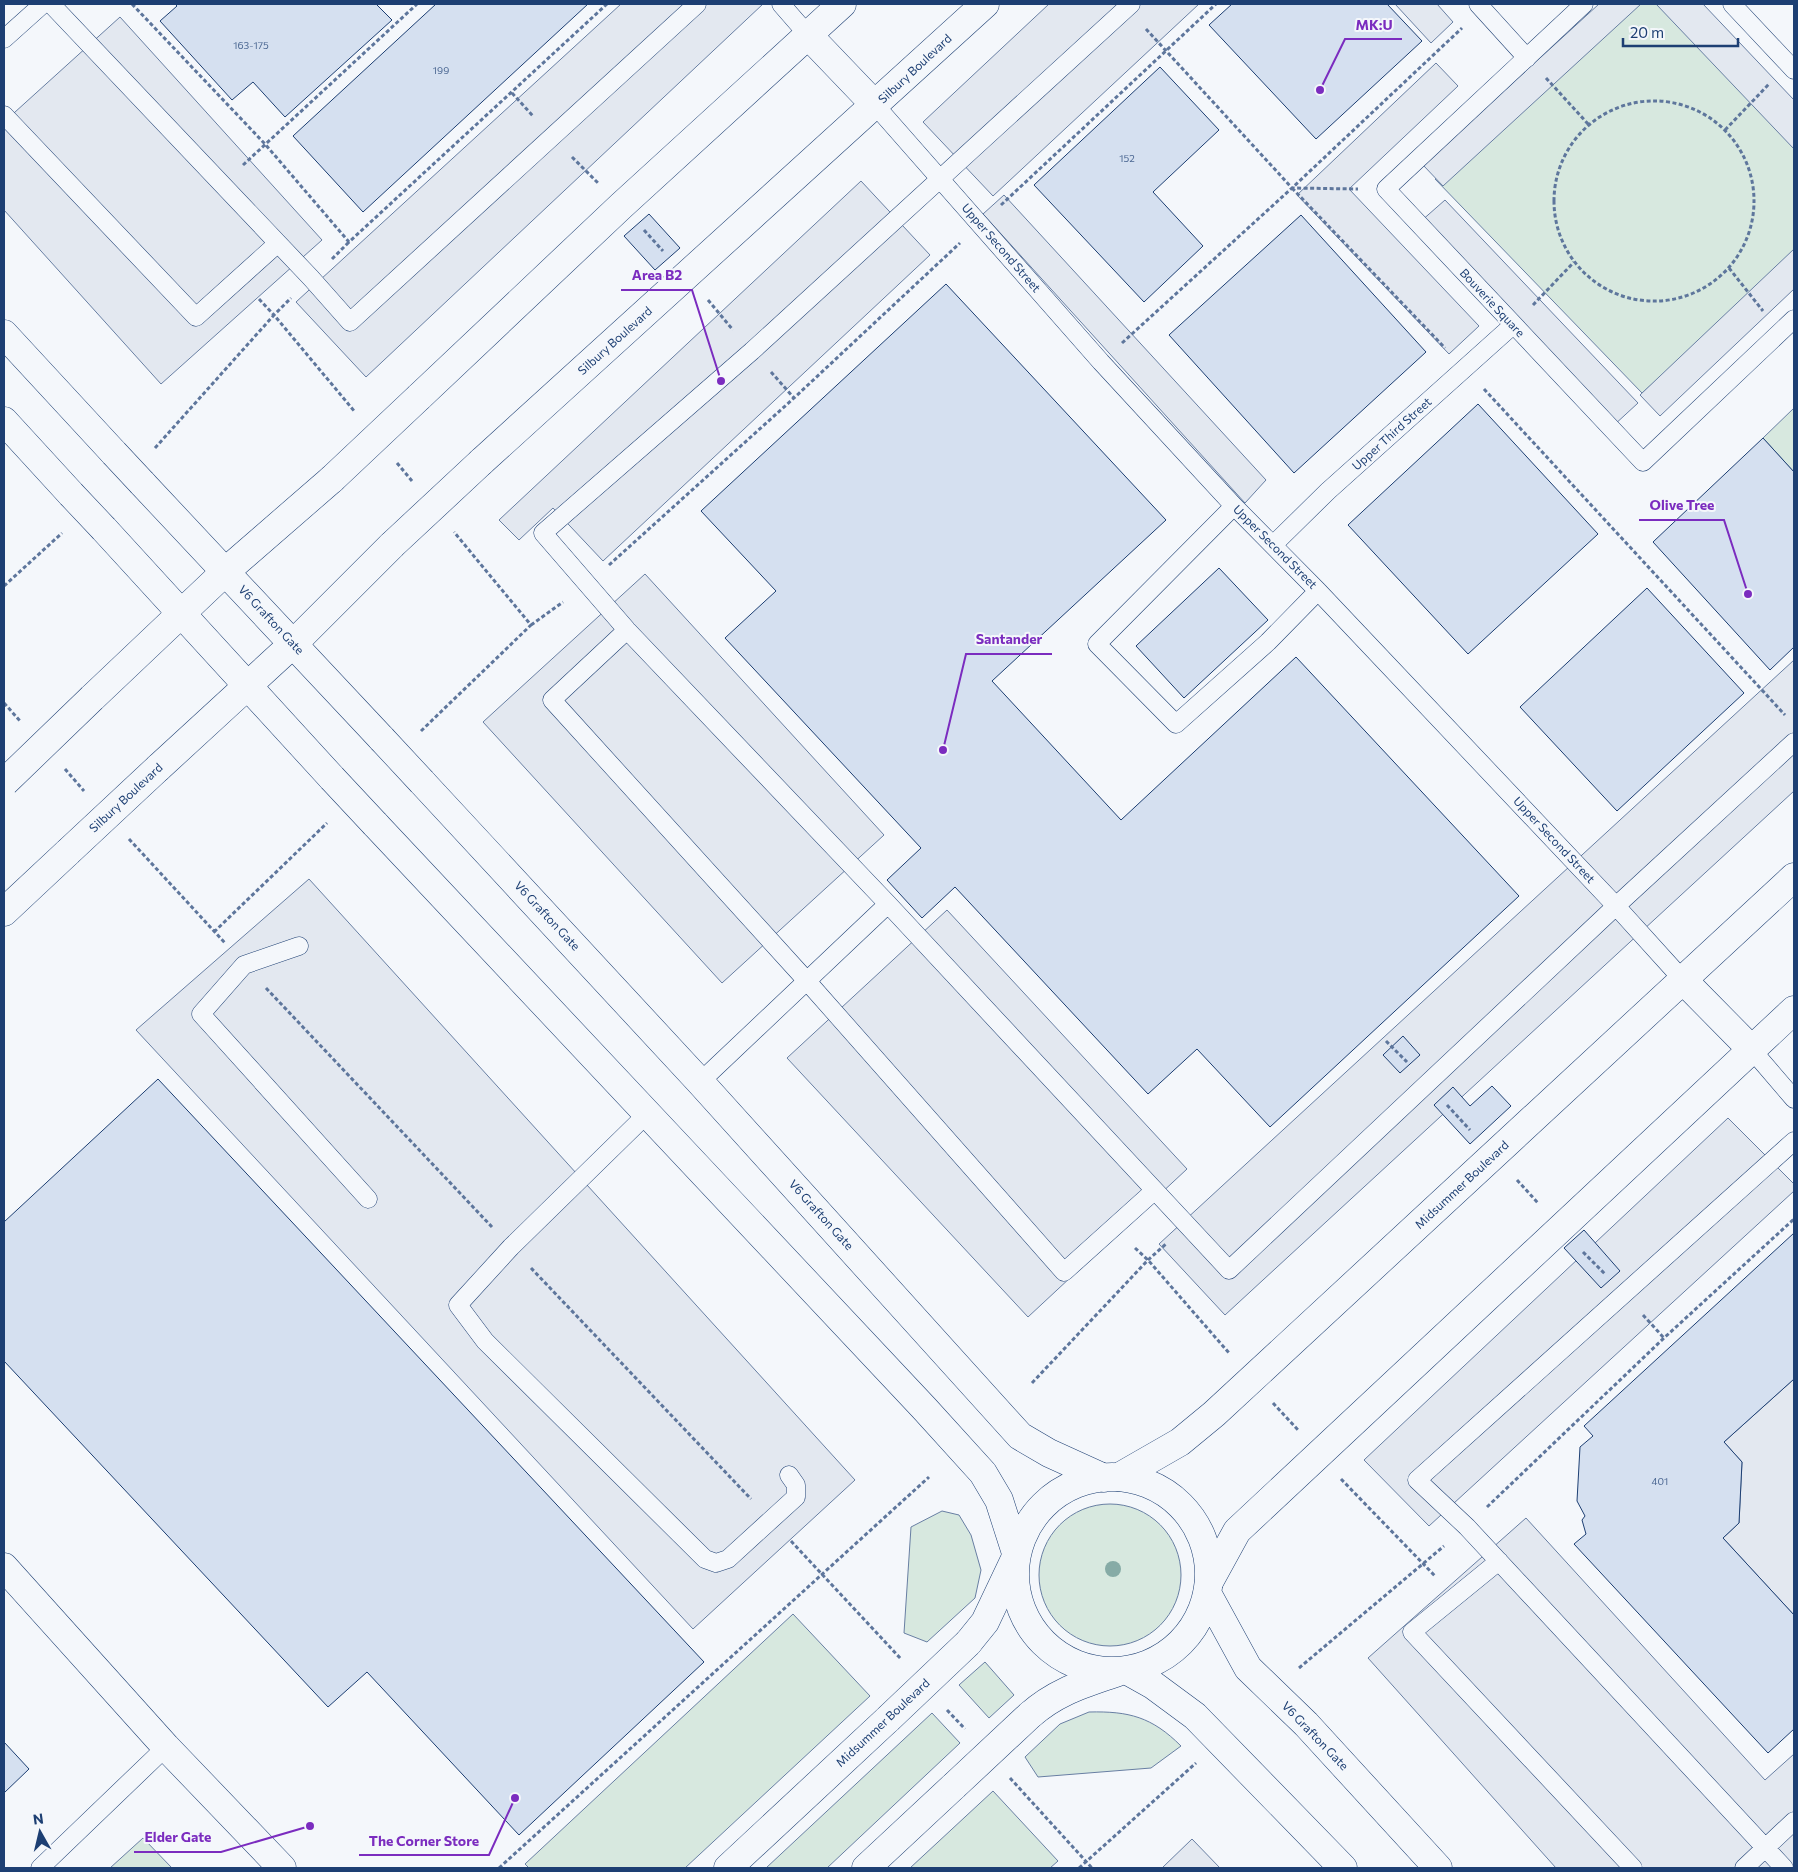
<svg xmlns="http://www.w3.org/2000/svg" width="1798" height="1872" font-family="Commissioner,sans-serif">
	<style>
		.green { fill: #d7e8df; stroke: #687fa3 }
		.parking { fill: #e3e8f0; stroke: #687fa3 }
		.building { fill: #d5e0f0; stroke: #1d3f73 }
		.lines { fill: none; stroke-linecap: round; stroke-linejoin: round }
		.lane-casing { stroke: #1d3f73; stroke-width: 19 }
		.street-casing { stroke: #1d3f73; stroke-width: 29 }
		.secondary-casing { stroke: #1d3f73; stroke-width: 29 }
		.path { stroke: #5e769c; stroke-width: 3; stroke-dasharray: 4 2.5; stroke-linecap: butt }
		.lane { stroke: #f4f7fb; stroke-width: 18 }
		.street { stroke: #f4f7fb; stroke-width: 28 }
		.secondary { stroke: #f4f7fb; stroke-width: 28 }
		.street-bridge-casing { stroke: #1d3f73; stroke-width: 29; stroke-linecap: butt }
		.secondary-bridge-casing { stroke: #1d3f73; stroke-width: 29; stroke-linecap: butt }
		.street-bridge { stroke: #f4f7fb; stroke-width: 28 }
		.secondary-bridge { stroke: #f4f7fb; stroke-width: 28 }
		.tree { fill: #86aba6 }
		.labels { text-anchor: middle; stroke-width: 4; stroke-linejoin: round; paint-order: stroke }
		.number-label { font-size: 10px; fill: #4b6792 }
		.street-label { font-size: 12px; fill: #1d3f73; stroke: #f4f7fb }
		.leader { fill: none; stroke: #7b2cbf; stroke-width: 2 }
		.callout-dot { fill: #7b2cbf; stroke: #f4f7fb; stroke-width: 2 }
		.callout-label { font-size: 14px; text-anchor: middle; font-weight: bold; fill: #7b2cbf; stroke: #f4f7fb; stroke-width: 4; stroke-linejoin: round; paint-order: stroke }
	</style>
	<rect width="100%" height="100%" fill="#f4f7fb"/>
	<path class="green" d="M1625,4h50l119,125v129l-152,135 -207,-214z
		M1794,408v64l-31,-34z
		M1039 1575a71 71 0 1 1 142 0a71 71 0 1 1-142 0Z
		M942,1511l17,4 12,20 10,35 -6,28 -48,44 -23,-9 7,-106z
		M793,1614l77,82 -185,172h-156l-4,-4z
		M985,1662l29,33 -25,23 -30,-33z
		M1089,1712c40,-1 63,5 92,34l-30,22 -113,9 -13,-20 35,-33z
		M932,1713l28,30 -133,125h-61z
		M993,1791l65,70 -8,7h-140z
		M143,1838l29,30h-62z"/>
	<path class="parking" d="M621,4h142l-397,373 -70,-75z
		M1049,4h150l-206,192 -70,-74z
		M1395,4h42l16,18 -22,21z
		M1599,4h42l-198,182 -20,-21z
		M1656,4h47l91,96v49z
		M120,17l202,223 -161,144 -157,-174v-88z
		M1436,63l22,23 -109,103 130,137 -30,28 -152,-159z
		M861,181l69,74 -327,306 -50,-53 -34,32 -20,-20z
		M1004,195l262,285 -21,23 -262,-289z
		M1445,200l193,203 -25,23 -193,-204z
		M1794,249v40l-134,127 -20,-21z
		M645,574l239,261 -162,148 -239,-261z
		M1794,660v131l-569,524 -66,-71z
		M309,879l546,601 -162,149 -557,-599z
		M947,910l240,259 -159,148 -241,-259z
		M1728,1118l66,66v7l-365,335 -65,-66z
		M1794,1379v236l-71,-77 16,-15 3,-61 -18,-20z
		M1526,1518l239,262 29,-26v114h-238l-188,-210z
		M1192,1839l28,29h-58z"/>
	<path class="building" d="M175,4h201l16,16 -107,97 -32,-35 -21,18 -72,-79 17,-15z
		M436,4h152l-225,208 -70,-76z
		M1232,4h155l35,37 -106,98 -107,-114z
		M1160,67l59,63 -66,62 50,54 -59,56 -110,-117z
		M649,214l31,34 -25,22 -31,-34z
		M1301,215l125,137 -132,121 -125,-138z
		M946,284l220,236 -174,161 129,139 175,-163 223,239 -249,231 -73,-78 -49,45 -193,-207 -33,31 -35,-38 34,-32 -196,-210 51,-47 -75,-80z
		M1478,404l120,130 -130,120 -120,-129z
		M1763,438l31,34v175l-24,23 -117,-128z
		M1219,568l49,52 -84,78 -48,-52z
		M1647,588l97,105 -127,118 -97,-104z
		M1403,1036l17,19 -20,18 -17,-18z
		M158,1079l546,583 -185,173 -152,-163 -39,35 -324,-346v-139z
		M1492,1086l19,20 -41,38 -36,-39 19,-18 17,19z
		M1584,1230l36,41 -19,17 -37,-40z
		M1794,1233v146l-70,63 18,20 -3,61 -16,15 71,77v114l-26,24 -194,-209 12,-10 -4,-14 3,-4 -8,-15 3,-54 13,-11 -9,-10z
		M4,1742l25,27 -25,24z"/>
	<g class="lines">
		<defs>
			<path id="lane" d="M51,4l260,274 39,44 347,-318
				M781,4l27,31
				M1131,4l-379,347 -209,182 84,97 261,274 341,366 387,-364 178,-164
				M1478,4l49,54
				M1584,4l-198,185 257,273 151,-143
				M1732,4l62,66
				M4,39l39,-35
				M875,105l226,257 133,144 84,85 298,315 67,74
				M4,115l192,202 81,-73
				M1234,506l-137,138 79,80 92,-82 50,-51
				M1273,545l55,-54 185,-166
				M627,630l-75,70 254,280 258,292 90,-81
				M299,946l-55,19 -43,49 167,185
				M1752,1050l42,49
				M700,1082l188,-178
				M647,1114l-136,133 -53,58 27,36 220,218 11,4 12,-4 68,-62v-12l-7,-10
				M1499,1561l-87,71 221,236
				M40,1868l126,-121
				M1744,1868l50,-47
				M1784,1868l-317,-341 -50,-47 377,-339"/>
			<path id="street" d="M808,35l67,70
				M419,397l202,-191 221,-202
				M481,462l504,-458
				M92,698l134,-127 106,-92
				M158,768l136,-125 98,-98
				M4,912l64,-60
				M1683,980l69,70
				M1119,1477l61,-35 34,-28 580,-537
				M4,1567l162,180 116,121
				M1209,1582l28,-51 557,-521
				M968,1643l17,-21 29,-61
				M1030,1715c27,-24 54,-31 88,-43
				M728,1868l160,-149
				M866,1868l88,-82"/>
			<path id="secondary" d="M4,334l110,119
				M4,421l67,73
				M142,483l240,256
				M104,529l228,249
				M422,782l278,300 320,354 29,17 55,25
				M375,824l549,584 59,65 16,27 17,53
				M1015 1574a97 97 0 1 1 194 0a97 97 0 1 1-194 0Z
				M1207,1593l41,75 58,56 132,144
				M1128,1671l25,14 42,31 148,152"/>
		</defs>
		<use href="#lane" class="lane-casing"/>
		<use href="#street" class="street-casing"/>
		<use href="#secondary" class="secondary-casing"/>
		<path class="path" d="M132,4l133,140 84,98 258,-238
			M1146,29l146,159 66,1
			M1546,78l43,47
			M512,93l21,23
			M1554 201a100 100 0 1 1 200 0a100 100 0 1 1-200 0Z
			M1725,130l44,-46
			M572,157l26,26
			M243,165l174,-161
			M1292,188l153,160
			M1001,205l215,-201
			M644,230l19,21
			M332,259l17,-17
			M1729,268l34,43
			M259,299l15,16 17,-17
			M708,300l25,30
			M1533,305l41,-43
			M1122,343l170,-155 170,-160
			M771,372l23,26
			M1484,389l301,326
			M155,448l119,-133 81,97
			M397,463l15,18
			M609,565l185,-167 166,-155
			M4,586l58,-53
			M531,625l32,-23
			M4,703l16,18
			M421,731l110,-106 -77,-93
			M65,769l19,22
			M129,839l96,104
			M214,932l113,-109
			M266,988l226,239
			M1386,1041l21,21
			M1447,1105l23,25
			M1517,1180l21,23
			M1135,1248l13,12 81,93
			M1583,1252l22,22
			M531,1268l220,231
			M1643,1315l21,23
			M1032,1383l116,-123 19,-17
			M1273,1403l25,27
			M1341,1479l95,98
			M1487,1507l177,-169 130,-119
			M791,1541l110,118
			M1299,1668l145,-122
			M947,1710l18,19
			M1010,1778l82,90
			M499,1868l430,-391
			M1079,1868l117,-105"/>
		<use href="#lane" class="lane"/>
		<use href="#street" class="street"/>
		<use href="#secondary" class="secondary"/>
		<defs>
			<path id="street-bridge" d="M332,479l87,-82
				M392,545l89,-83
				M5,782l87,-84
				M68,852l90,-84
				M888,1719l80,-76
				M954,1786l76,-71"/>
			<path id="secondary-bridge" d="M114,453l28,30
				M71,494l33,35
				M382,739l40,43
				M332,778l43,46"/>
		</defs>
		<use href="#street-bridge" class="street-bridge-casing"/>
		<use href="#secondary-bridge" class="secondary-bridge-casing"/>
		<use href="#street-bridge" class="street-bridge"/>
		<use href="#secondary-bridge" class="secondary-bridge"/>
	</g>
	<circle class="tree" cx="1113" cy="1569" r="8"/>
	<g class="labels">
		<g class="number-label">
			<text x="251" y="49">163-175</text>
			<text x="441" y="74">199</text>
			<text x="1127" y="162">152</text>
			<text x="1660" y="1485">401</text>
		</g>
		<g class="street-label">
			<text transform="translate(915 69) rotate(-43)" y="4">Silbury Boulevard</text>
			<text transform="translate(1001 248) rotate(49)" y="4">Upper Second Street</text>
			<text transform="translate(1492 303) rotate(47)" y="4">Bouverie Square</text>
			<text transform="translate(615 341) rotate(-42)" y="4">Silbury Boulevard</text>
			<text transform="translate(1392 434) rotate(-42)" y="4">Upper Third Street</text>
			<text transform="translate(1275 547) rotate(45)" y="4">Upper Second Street</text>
			<text transform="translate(271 620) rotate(47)" y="4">V6 Grafton Gate</text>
			<text transform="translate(126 798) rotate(-43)" y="4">Silbury Boulevard</text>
			<text transform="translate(1554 840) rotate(47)" y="4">Upper Second Street</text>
			<text transform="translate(547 916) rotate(47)" y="4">V6 Grafton Gate</text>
			<text transform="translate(1462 1185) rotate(-43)" y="4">Midsummer Boulevard</text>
			<text transform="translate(821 1215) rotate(48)" y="4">V6 Grafton Gate</text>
			<text transform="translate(883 1723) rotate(-43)" y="4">Midsummer Boulevard</text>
			<text transform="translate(1315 1736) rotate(46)" y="4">V6 Grafton Gate</text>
		</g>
	</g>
	<path class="leader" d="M1320 90L1345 39H1402M721 381L692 290H621M1748 594L1724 520H1639M943 750L966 654H1052M310 1826L221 1852H134M515 1798L489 1855H359"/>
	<g class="callout-dot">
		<circle cx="1320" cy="90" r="5"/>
		<circle cx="721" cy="381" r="5"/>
		<circle cx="1748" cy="594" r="5"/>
		<circle cx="943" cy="750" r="5"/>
		<circle cx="310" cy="1826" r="5"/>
		<circle cx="515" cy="1798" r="5"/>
	</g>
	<g class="callout-label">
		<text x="1374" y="30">MK:U</text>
		<text x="657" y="280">Area B2</text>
		<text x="1682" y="510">Olive Tree</text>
		<text x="1009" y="644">Santander</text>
		<text x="178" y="1842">Elder Gate</text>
		<text x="424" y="1846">The Corner Store</text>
	</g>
	<rect width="1798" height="1872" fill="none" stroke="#1d3f73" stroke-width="10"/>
	<g transform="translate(40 1832) rotate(352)" stroke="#f4f7fb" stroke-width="4" paint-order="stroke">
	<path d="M0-4L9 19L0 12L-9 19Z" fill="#1d3f73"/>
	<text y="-8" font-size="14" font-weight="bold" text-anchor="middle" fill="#1d3f73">N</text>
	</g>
	<path d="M1623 38v8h115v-8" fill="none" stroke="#1d3f73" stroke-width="2.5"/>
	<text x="1630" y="38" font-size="15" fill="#1d3f73" stroke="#f4f7fb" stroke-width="4" paint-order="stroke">20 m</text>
</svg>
